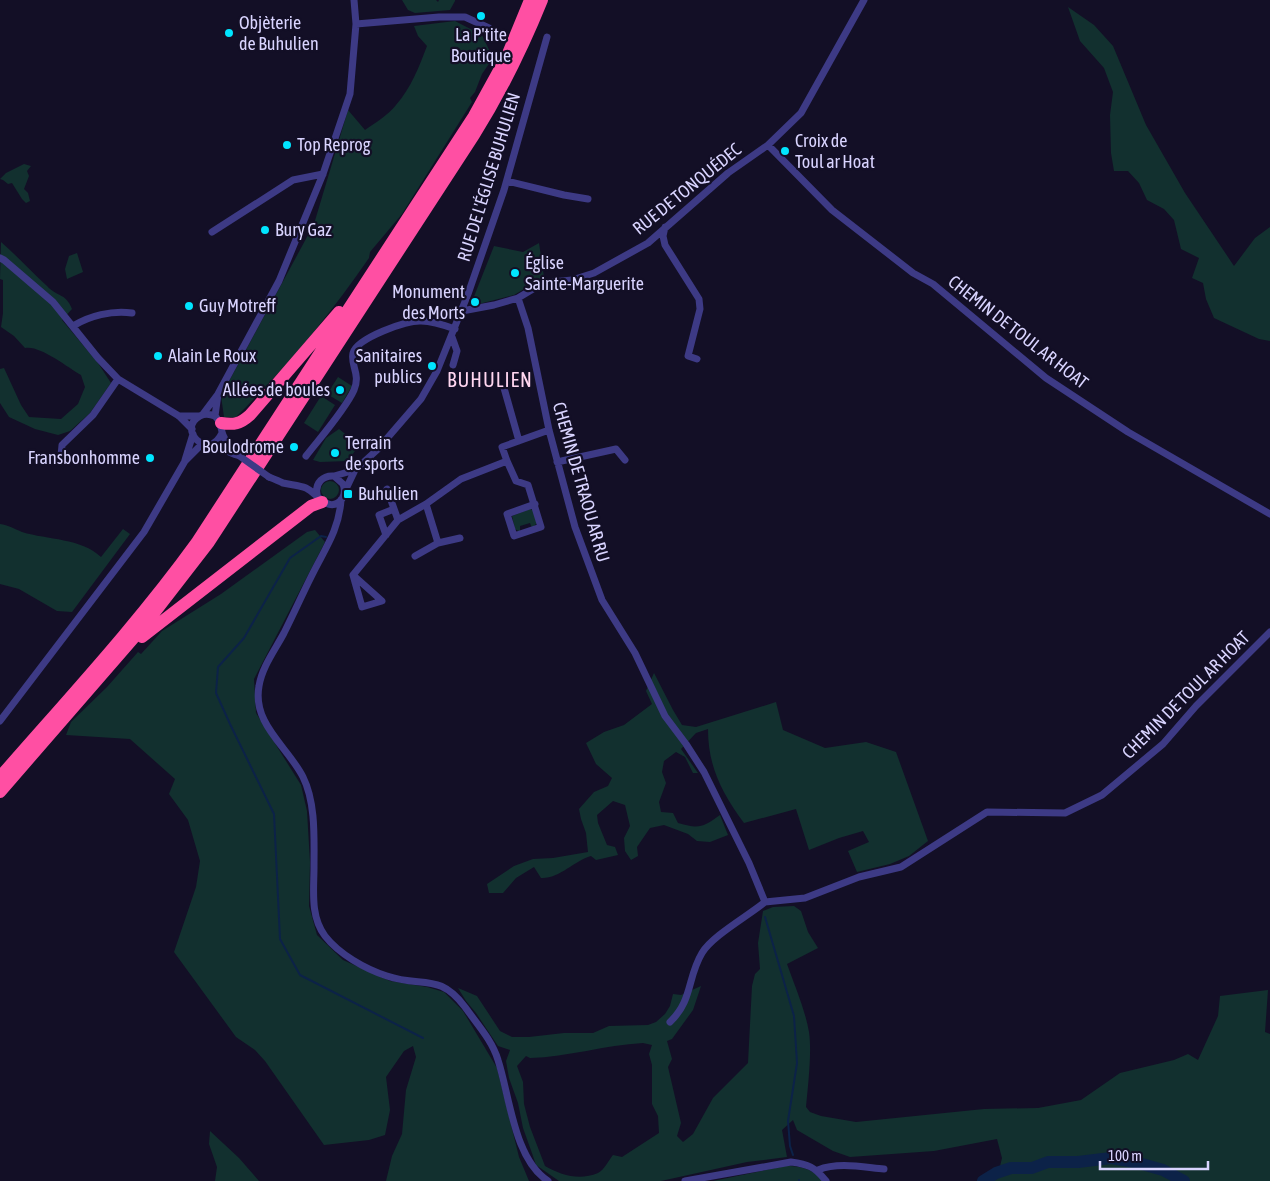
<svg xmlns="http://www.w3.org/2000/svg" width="1270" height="1181" font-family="'Asap Condensed',sans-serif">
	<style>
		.green { fill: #12302f; fill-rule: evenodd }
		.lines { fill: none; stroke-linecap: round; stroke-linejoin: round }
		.stream { stroke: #0c2248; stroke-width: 2 }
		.river { stroke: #0c2248; stroke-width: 12 }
		.street { stroke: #3d3a85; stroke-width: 7 }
		.highway { stroke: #ff4fa3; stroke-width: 12 }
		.street-bridge { stroke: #3d3a85; stroke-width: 7 }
		.poi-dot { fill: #00e5ff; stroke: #130f26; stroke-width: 2 }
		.labels { text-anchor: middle; stroke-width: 4.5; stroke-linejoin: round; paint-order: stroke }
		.poi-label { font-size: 18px; fill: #d9d4ff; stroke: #130f26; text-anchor: start }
		.street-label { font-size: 18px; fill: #d9d4ff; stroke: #130f26 }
		.quarter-label { font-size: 20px; letter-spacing: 1px; fill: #ffd6f0; stroke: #130f26 }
	</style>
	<rect width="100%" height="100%" fill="#130f26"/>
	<path class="green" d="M402,0h34l2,2 1,-2h16v1l-5,9 -35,3 -7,-3z
		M1068,7l26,18 19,21 33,79 39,68 49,73 21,-28 15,-11v114l-11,-2 -45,-21 -8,-19 -3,-16 -11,-5 7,-20 -18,-9 -7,-29 -10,-11 -17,-9 -8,-17 -11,-12h-14l-3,-18 -1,-38 3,-23 -9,-24 -24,-27z
		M455,21l27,14 11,23 -11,16 -7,18 -5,6 2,4 -70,112 -32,38 -1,6c-39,57 -84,111 -133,159h-12l-3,-21 93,-172 34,-114 17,20c10,-7 23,-15 31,-25 15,-17 23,-38 31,-59l-9,-10 -4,-10z
		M24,164l7,2 -4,5 2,5 -5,13 4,4 2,8 -4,2 -4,-4 -10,-16 -4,1 -5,-4 -3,-1 6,-6z
		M1,242c17,15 30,29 46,44 10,11 19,7 25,23l-10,11 36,43 13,20 -21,30 -20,18 -12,4 -23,-6 -26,-12 -9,-14v-34l4,-1 17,37 8,12 32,2 17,-15 7,-17 -4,-12c-14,-8 -41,-30 -56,-27l-11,-12 -13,-9 2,-14v-33l-3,-1z
		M539,243l5,34 -30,18 -35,9 -6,-5 21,-53 29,6z
		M77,253l6,19 -16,7 -2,-10 4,-13z
		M338,377l14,9 -10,17 -15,-9z
		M321,396l14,9 -17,27 -14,-9z
		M339,429l20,16 -11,16 -28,1 -7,-2 13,-22z
		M321 490a9 9 0 1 1 18 0a9 9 0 1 1-18 0Z
		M530,509l3,1 4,13 -5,5 -2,-5 -10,3v6l-5,-3 -3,-13z
		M0,524c8,1 15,5 22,8 26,8 59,6 79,25l22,-28 7,5 -58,78 -15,-1 -38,-22 -19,-5z
		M315,530l10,12 -71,137 2,34 45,72 6,26 3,51 -1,44 8,29 26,25 47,21 37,6 17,5 19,19 34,57 22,89 10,24h-143l6,-25 10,-22 4,-44 10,-33 -3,-11 -9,5 -18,26 4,33 -5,25 -16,5 -45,5 -59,-84 -10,-11 -19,-13 -62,-85 22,-65 4,-26 -12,-41 -19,-26 6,-15 -45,-40 -64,-4 5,-13 36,-35 31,-35 3,2 21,-23 59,-37 86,-62z
		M654,673l19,37 9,15 14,2 80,-25 7,28 42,18 41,-6 30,10 32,89 -19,15 -19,8 -33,8 -9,-21 21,-9 -6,-11 -24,7 -30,12 -13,-41 -52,14c-22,-30 -36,-56 -36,-94l-12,4 -15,16 17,24h-5l-8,-16 -9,-5 -12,9 -2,11 4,11 -7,19 2,10 12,1 5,10c21,6 24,5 42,-8l8,20 -18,7 -13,-1 -9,-7 -24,-9 -14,3 -13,19 1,9 -7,4 -6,-9 -1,-13 6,-12 -5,-21 -12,-4 -16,14 1,8 9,22 8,2 3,8 -22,5 -5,-4c-17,5 -32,23 -50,22l-7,-11 -18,11 -13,15h-14l-2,-9 27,-18 19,-7 20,-1 35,-6 -2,-19 -5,-14 -2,-10 15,-17 14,-6 4,-8 -16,-14 -10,-21 18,-11 20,-7 28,-21 -6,-13z
		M794,906l7,5 7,21 10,16 -31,16c8,23 18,45 22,68 3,20 -1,54 -3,75l4,5 11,4 35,6 128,-13 54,-1 43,-8 39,-27 54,-13 14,-6 10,6 20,-44 2,-20 48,-6 -3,42 5,2v147h-281l8,-2 5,-21 -5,-19 -63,12 -84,6 -17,-6 -36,-21 -4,-10 -11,10 5,27 -40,5 -86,19h-102l-23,-16 -3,-9 -10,-28 -5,-25 -9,-25 -3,-17 4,-11 -12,-4 -22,-33 -10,-12 -8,-13 19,8 23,35 12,6h17l35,-4h29l16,-7 39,-1 8,-3 9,-8 5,-8 3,-12 8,1 20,-9 -8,24 -21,29 -5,2 5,18 -4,8 13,56 -4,13 6,6 10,-8 20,-36 35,-35 4,-77 3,-12 5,-5 -2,-26 5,-32 10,-4zM643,1043l9,2 -3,9 3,11v39l6,12 1,17 -37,24 -9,-2c-4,5 -9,15 -15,18 -19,8 -37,2 -53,-7l-15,-39 -6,-23 -1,-22 -6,-16 9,-10 4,2c38,-1 75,-13 113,-15z
		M210,1131l29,27 20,23h-44l2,-14 -8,-23z
		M785,1166c15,0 27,2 38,15h-110z"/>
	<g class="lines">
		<path class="stream" d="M326,537l-5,-1 -31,22 -46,80 -26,29 -2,26 14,31 44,90 6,125 20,36 123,63
			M765,917l29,99 3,47 -9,58 2,25 3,9
			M799,1180v1"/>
		<path class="river" d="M983,1181l13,-8 15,-5h21l16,-6h30l33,-4 24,4 28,8 21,11"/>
		<path class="street" d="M356,24l83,-7h26l24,11
			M768,145l64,65 81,63 20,11 113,94 82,54 142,82
			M507,181l57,14 24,4
			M665,227l-2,9 2,9 34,54 1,10 -12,47 9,3
			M212,232l81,-52 30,-6
			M0,258l4,2 49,42 45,56 20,21 61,37 13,13
			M518,298l10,30 21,102 26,97 27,73 33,53 30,63 21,28 18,28 45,91 16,39
			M462,311l32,-6 24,-7 25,-15 29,-3 22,-7 54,-30 80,-70 40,-28 33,-32 63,-113
			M73,326c16,-10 39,-16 59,-13
			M452,337l5,14 -4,14
			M504,388l15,53
			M203,414l15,-20 61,-113 44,-107 27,-80 6,-70 -2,-24
			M179,416h20
			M215,416l3,-22
			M222,433c-13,29 -46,-4 -22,-17 5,-3 10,-2 15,0 7,7 5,11 8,19 3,8 10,14 15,20
			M210,445c11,1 17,8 27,10
			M61,456l1,-11 31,-30 25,-36
			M306,456c14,-18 39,-46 48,-66 7,-16 -4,-25 -1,-37 4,-15 54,-33 68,-32 11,0 23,4 34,8
			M185,460l8,-26
			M507,461l9,20 12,4 13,42 -27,9 -7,-22 28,-10
			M557,462l59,-13 9,11
			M334,476l21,-6 22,-20 44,-51 16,-28 31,-77 36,-104 43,-153
			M269,477c5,2 10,4 14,6 8,2 16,2 23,5 11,5 23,27 36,11 3,-5 3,-10 1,-15l-9,-8c-11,-1 -19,7 -17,18
			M387,489l11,31
			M345,491l10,-21
			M341,500c-2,31 -17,50 -30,77 -9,18 -18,38 -27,56 -9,17 -22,34 -25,53 -7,38 29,61 44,91 13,26 11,62 11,90 0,23 -4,49 11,69 14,18 40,33 62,40 35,12 52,-4 78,31 12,17 27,33 33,53 12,37 16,99 50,121
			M426,504l12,39
			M386,535l-7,-20 15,-6
			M415,556l23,-13 22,-5
			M353,575l9,32 20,-6 -29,-26 45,-55 28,-16 35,-25 46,-18 -5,-14 47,-17
			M0,721l144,-189 41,-71 17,-17
			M765,902l40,-4 54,-21 42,-10 86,-55 78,1 37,-18 61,-51 33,-38 74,-74
			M670,1022c23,-22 17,-44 32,-69 10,-17 46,-37 63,-51
			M818,1170c20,-8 44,-3 66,-1
			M685,1181l106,-19c17,2 24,5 35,19"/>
		<path class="highway" d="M221,423c13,2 19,1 29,-8l89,-103
			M142,637l169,-131 11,-4
			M0,777c67,-77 137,-152 197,-235l277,-426 33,-60 23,-56
			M0,792l144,-166 65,-84 265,-407c27,-43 49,-88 68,-135"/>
		<path class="street-bridge" d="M238,455l31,22"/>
	</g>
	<g class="poi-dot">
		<circle cx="481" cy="16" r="5"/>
		<circle cx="229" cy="33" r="5"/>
		<circle cx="287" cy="145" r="5"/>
		<circle cx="785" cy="151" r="5"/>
		<circle cx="265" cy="230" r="5"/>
		<circle cx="515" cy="273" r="5"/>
		<circle cx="475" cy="302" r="5"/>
		<circle cx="189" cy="306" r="5"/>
		<circle cx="158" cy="356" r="5"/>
		<circle cx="432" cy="366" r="5"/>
		<circle cx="340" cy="390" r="5"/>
		<circle cx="294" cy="447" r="5"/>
		<circle cx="335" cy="453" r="5"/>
		<circle cx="150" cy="458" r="5"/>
		<rect x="343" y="489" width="10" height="10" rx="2.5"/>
	</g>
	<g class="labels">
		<g class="poi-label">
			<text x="239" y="29">Objèterie<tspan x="239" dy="21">de Buhulien</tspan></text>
			<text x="481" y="41" text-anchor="middle">La P'tite<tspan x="481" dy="21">Boutique</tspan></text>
			<text x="795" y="147">Croix de<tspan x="795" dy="21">Toul ar Hoat</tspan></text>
			<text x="297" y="151">Top Reprog</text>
			<text x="275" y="236">Bury Gaz</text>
			<text x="525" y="269">Église<tspan x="525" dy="21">Sainte-Marguerite</tspan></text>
			<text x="465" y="298" text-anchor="end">Monument<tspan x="465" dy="21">des Morts</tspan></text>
			<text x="199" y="312">Guy Motreff</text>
			<text x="168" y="362">Alain Le Roux</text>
			<text x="422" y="362" text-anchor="end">Sanitaires<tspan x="422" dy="21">publics</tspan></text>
			<text x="330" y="396" text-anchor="end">Allées de boules</text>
			<text x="345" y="449">Terrain<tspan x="345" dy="21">de sports</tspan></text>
			<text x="284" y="453" text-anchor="end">Boulodrome</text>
			<text x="140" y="464" text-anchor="end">Fransbonhomme</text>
			<text x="358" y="500">Buhulien</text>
		</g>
		<g class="street-label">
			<text transform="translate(489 177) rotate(-73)" y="6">RUE DE L'ÉGLISE BUHULIEN</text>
			<text transform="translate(687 189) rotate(-39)" y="6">RUE DE TONQUÉDEC</text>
			<text transform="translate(1018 332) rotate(38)" y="6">CHEMIN DE TOUL AR HOAT</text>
			<text transform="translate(581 482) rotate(74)" y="6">CHEMIN DE TRAOU AR RU</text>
			<text transform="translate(1186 695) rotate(-45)" y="6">CHEMIN DE TOUL AR HOAT</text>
		</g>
		<g class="quarter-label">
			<text x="490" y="387">BUHULIEN</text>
		</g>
	</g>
	<path d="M1100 1161v8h108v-8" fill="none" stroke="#d9d4ff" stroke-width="2.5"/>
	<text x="1108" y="1161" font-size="15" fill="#d9d4ff" stroke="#130f26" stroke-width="4" paint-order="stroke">100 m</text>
</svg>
